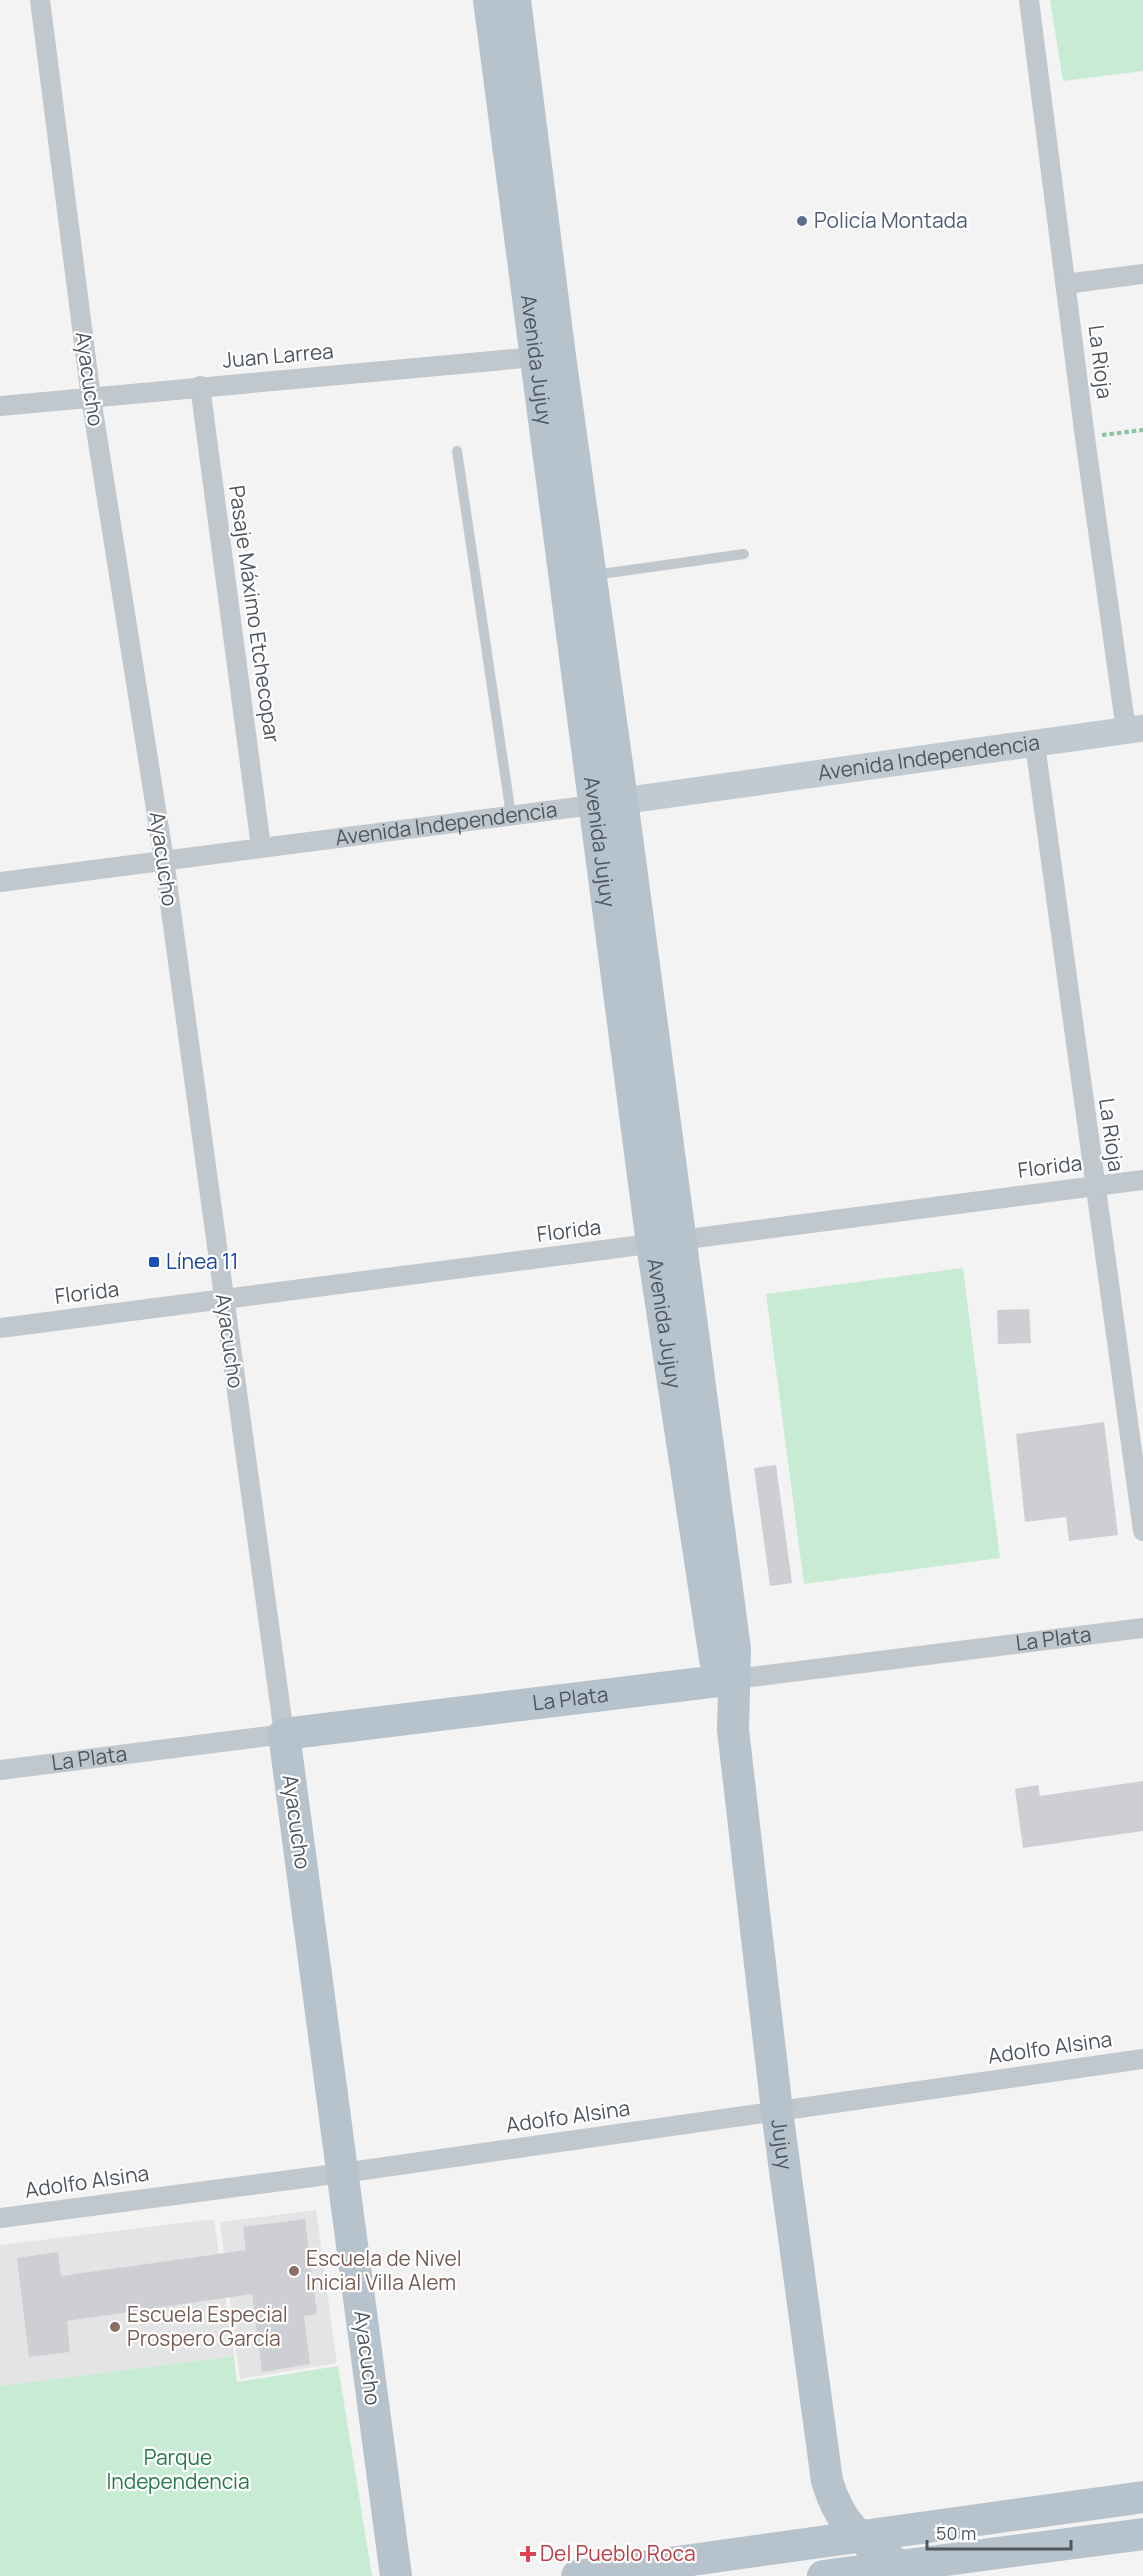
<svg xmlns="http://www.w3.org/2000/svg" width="1143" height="2576" font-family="Manrope,sans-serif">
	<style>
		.education { fill: #e5e4e4 }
		.green { fill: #c8ebd4 }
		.building { fill: #cdcfd4 }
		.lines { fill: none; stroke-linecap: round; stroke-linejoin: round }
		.path { stroke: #84c5a2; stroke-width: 4; stroke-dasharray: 4.5 3; stroke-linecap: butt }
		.lane { stroke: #c0c7cd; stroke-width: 10 }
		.street { stroke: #c0c7cd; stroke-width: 20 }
		.secondary { stroke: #c1cad1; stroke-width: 27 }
		.primary { stroke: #b6c3cd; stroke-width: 32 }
		.service-dot { fill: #5c6f8a; stroke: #fff; stroke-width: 2 }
		.transit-dot { fill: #1a4fb4; stroke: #fff; stroke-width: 2 }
		.education-dot { fill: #8d6e63; stroke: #fff; stroke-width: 2 }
		.health-dot { fill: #e0444e; stroke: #fff; stroke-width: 2 }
		.labels { text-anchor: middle; stroke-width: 4.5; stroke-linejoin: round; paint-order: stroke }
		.service-label { font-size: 21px; fill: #4e5e75; stroke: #fff; text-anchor: start }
		.street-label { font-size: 21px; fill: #4d565e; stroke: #fff }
		.transit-label { font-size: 21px; fill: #164399; stroke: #fff; text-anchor: start }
		.education-label { font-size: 21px; fill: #785e54; stroke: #fff; text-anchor: start }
		.park-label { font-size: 21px; fill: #25784a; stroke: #fff }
		.health-label { font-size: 21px; fill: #be3a42; stroke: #fff; text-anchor: start }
	</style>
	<rect width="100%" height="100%" fill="#f4f3f3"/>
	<path class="education" d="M316,2210l21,153 -97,16 -20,-157z
		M214,2219l20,137 -234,30v-141z"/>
	<path class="green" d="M1050,0h93v71l-80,10z
		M963,1268l37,290 -196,26 -38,-290z
		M234,2356l3,26 101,-16 34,210h-372v-190z"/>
	<path class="building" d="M1029,1309l2,34 -33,1 -1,-34z
		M1104,1422l14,113 -49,6 -3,-24 -41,5 -9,-88z
		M776,1465l16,118 -22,3 -16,-118z
		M1143,1781v50l-120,17 -8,-59 23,-4 2,11z
		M305,2219l12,95 -13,2 6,48 -48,8 -10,-78 -185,27 3,31 -41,5 -12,-99 41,-6 3,24 185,-26 -3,-23z"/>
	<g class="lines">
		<path class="path" d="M1102,435l41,-5"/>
		<path class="lane" d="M457,451l54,364
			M594,575l150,-21"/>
		<g class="street">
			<path d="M1029,0l56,438 41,292"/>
			<path d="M1065,284l78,-10"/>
			<path d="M200,386l61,461"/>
			<path d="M0,406l547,-50"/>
			<path d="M1035,744l108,787"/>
			<path id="s1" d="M0,882l593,-77"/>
			<path d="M0,1328l1143,-148"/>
			<path id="s2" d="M735,1679l408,-51"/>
			<path id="s3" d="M0,1770l284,-36 -120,-874 -73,-462 -51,-398"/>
			<path d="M0,2218l343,-45 800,-114"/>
		</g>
		<path class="secondary" id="s4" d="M600,804l543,-76"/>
		<g class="primary">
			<path id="s5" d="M489,0l163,1244 63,415"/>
			<path id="s6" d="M515,0l45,356 62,444 113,849 -2,81 44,381 50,370c15,48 33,57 73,85"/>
			<path id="s7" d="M396,2576l-112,-842 451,-55"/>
			<path d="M577,2576l566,-79"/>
			<path d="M823,2576l320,-42"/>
		</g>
	</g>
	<circle class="service-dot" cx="802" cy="221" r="6"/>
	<rect class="transit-dot" x="148" y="1256" width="12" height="12" rx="3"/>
	<g class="education-dot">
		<circle cx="294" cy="2271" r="6"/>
		<circle cx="115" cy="2327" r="6"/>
	</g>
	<path class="health-dot" d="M525 2545h6v6h6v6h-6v6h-6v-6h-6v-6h6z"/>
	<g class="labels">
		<g class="service-label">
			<text x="814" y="228">Policía Montada</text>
		</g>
		<g class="street-label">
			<text transform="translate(278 356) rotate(-5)" y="7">Juan Larrea</text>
			<text dy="7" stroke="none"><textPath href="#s5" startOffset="363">Avenida Jujuy</textPath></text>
			<text transform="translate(1100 362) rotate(83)" y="7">La Rioja</text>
			<text transform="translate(89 379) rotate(82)" y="7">Ayacucho</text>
			<text transform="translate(254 614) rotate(82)" y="7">Pasaje Máximo Etchecopar</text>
			<text dy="7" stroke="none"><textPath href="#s4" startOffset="332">Avenida Independencia</textPath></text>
			<text dy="7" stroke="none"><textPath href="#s1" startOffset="450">Avenida Independencia</textPath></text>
			<text dy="7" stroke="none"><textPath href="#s5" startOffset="849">Avenida Jujuy</textPath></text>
			<text transform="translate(163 859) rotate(82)" y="7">Ayacucho</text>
			<text transform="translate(1111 1135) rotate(82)" y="7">La Rioja</text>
			<text transform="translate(1050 1167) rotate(-7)" y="7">Florida</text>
			<text transform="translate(569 1231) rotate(-7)" y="7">Florida</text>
			<text transform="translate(87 1293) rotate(-7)" y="7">Florida</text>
			<text dy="7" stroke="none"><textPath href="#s5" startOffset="1335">Avenida Jujuy</textPath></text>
			<text transform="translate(229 1341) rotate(82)" y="7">Ayacucho</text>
			<text dy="7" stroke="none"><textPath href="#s2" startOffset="321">La Plata</textPath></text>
			<text dy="7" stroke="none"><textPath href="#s7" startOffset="1138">La Plata</textPath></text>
			<text dy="7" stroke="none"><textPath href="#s3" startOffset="90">La Plata</textPath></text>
			<text transform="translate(296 1822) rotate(82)" y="7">Ayacucho</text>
			<text transform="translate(1050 2048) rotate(-8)" y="7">Adolfo Alsina</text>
			<text transform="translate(568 2117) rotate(-8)" y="7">Adolfo Alsina</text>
			<text dy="7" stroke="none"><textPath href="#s6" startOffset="2162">Jujuy</textPath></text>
			<text transform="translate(87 2182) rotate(-8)" y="7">Adolfo Alsina</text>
			<text transform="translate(367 2358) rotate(83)" y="7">Ayacucho</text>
		</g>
		<g class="transit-label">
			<text x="166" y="1269">Línea 11</text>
		</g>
		<g class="education-label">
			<text x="306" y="2266">Escuela de Nivel<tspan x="306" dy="24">Inicial Villa Alem</tspan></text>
			<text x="127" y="2322">Escuela Especial<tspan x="127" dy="24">Prospero García</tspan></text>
		</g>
		<g class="park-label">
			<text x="178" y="2465">Parque<tspan x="178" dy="24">Independencia</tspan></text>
		</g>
		<g class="health-label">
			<text x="540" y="2561">Del Pueblo Roca</text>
		</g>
	</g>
	<path d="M927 2540v9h144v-9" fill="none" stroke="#4d565e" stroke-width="3"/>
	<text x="936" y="2540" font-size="18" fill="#4d565e" stroke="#ffffff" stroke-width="4.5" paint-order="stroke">50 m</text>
</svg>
